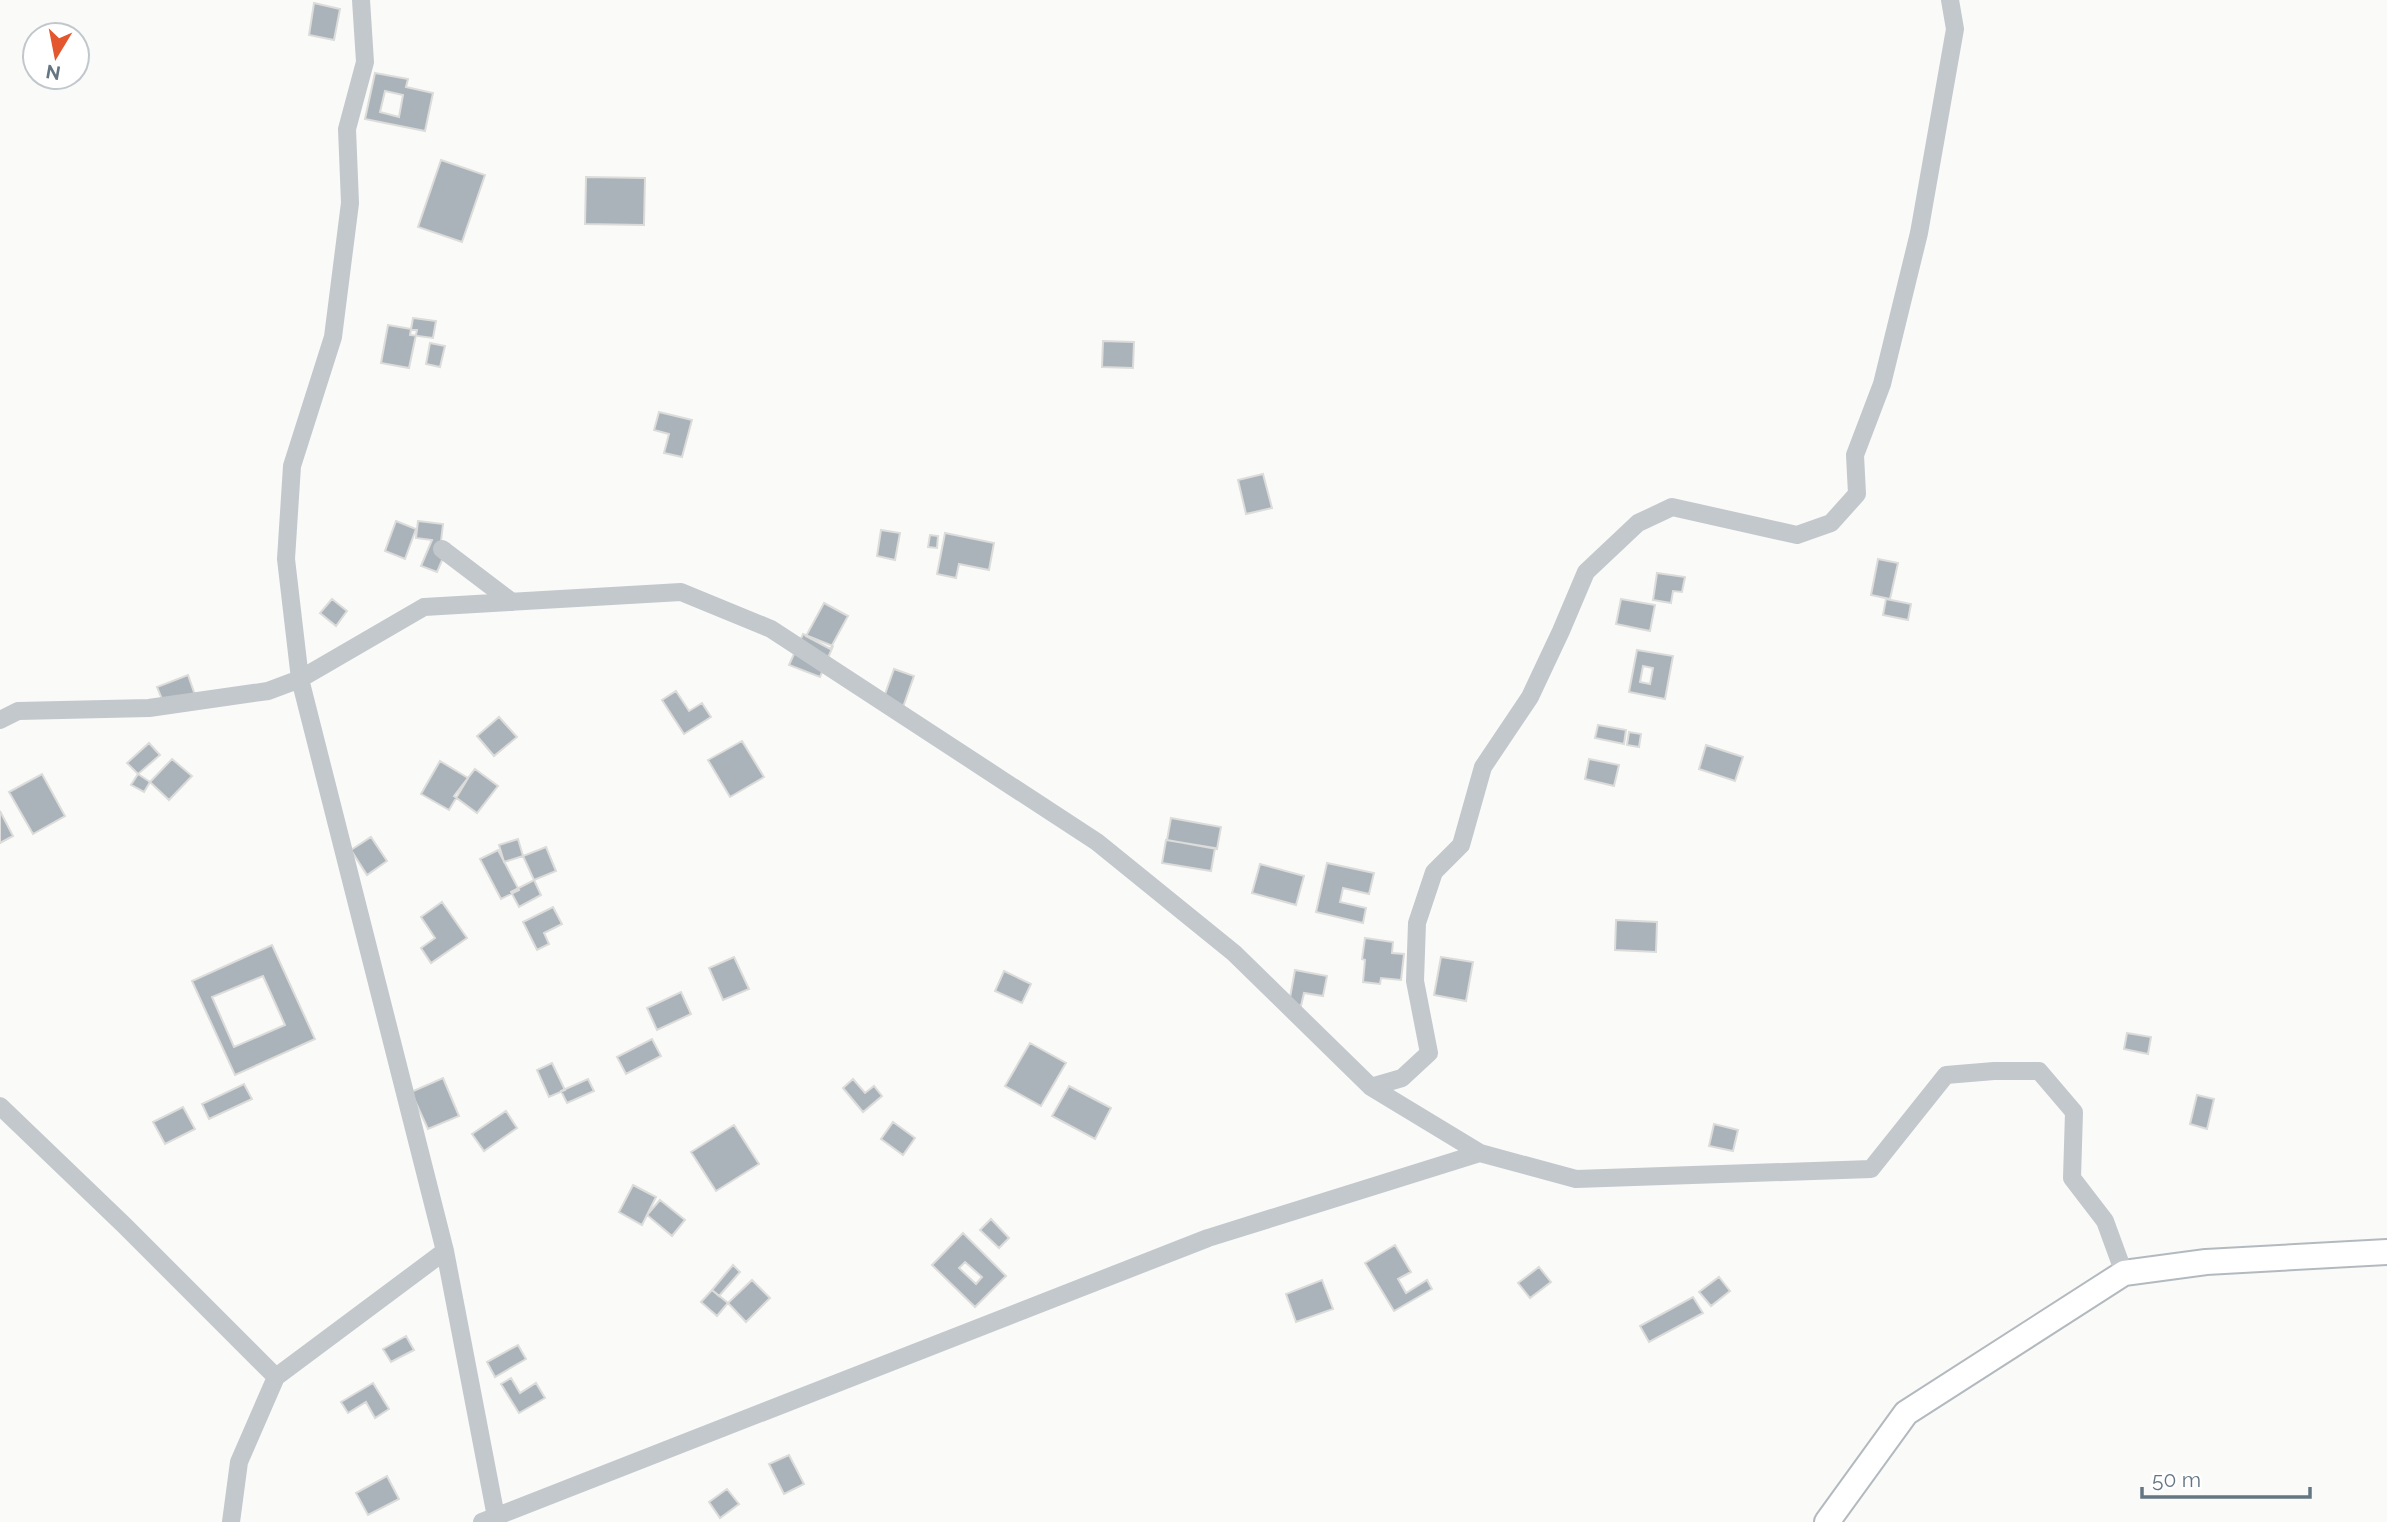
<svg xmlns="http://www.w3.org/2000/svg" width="2387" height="1522" font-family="Raleway,sans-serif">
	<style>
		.building { fill: #aab3b9; stroke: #dcdcda; stroke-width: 2; fill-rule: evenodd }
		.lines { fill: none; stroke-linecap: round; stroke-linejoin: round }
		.secondary-casing { stroke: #b3babf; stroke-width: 28 }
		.street { stroke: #c3c8cc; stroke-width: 18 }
		.secondary { stroke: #fff; stroke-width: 24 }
	</style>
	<rect width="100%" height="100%" fill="#fafaf8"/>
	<path class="building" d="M314,3l26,6 -6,31 -25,-5z
		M375,73l33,6 -2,8 27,6 -8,38 -60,-12zM385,91l18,4 -4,22 -19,-5z
		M441,160l44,15 -23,67 -44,-15z
		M586,177l59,1 -1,47 -59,-1z
		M413,318l23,3 -3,17 -23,-3z
		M388,325l29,5 -8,38 -28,-5z
		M1103,341l31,1 -1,26 -31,-1z
		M430,343l15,3 -5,21 -14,-3z
		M659,412l33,8 -10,37 -18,-4 5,-19 -15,-4z
		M1263,474l9,34 -26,6 -8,-34z
		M396,521l20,8 -11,30 -20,-8z
		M418,521l25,3 -2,17 8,3 -12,28 -16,-6 11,-26 -16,-2z
		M881,530l19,3 -5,27 -18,-4z
		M945,533l49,10 -5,27 -30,-6 -3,14 -19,-4z
		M930,535l8,1 -1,12 -9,-1z
		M1878,559l20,4 -8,36 -19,-4z
		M1657,573l28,4 -3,15 -9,-1 -2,12 -18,-3z
		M332,599l15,12 -11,15 -16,-13z
		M1621,599l34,6 -5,26 -34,-7z
		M1886,599l25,5 -3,16 -25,-5z
		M824,603l24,13 -18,33 -24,-13z
		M803,634l30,12 -13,31 -31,-12z
		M1637,650l36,6 -8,43 -36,-7zM1643,666l10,2 -3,16 -10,-2z
		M894,669l20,7 -11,31 -20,-7z
		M188,675l8,23 -30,11 -9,-22z
		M676,691l13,20 13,-8 9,14 -27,17 -22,-34z
		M499,717l18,20 -23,19 -17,-20z
		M1598,725l28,5 -2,14 -29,-6z
		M1629,732l12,2 -2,13 -12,-2z
		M742,741l22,36 -34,20 -22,-37z
		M149,743l11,12 -22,19 -11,-11z
		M1706,745l37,12 -8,24 -36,-12z
		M172,759l20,17 -23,24 -19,-18z
		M1589,759l30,6 -5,21 -29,-7z
		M440,761l28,17 -19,32 -28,-16z
		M475,769l23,17 -21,27 -23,-17z
		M42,774l23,42 -32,18 -24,-42z
		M138,774l12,8 -6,10 -13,-7z
		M0,811l13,25 -13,7z
		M1171,818l50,9 -4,22 -50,-9z
		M371,837l16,24 -20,14 -16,-25z
		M518,839l5,17 -19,6 -5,-17z
		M1166,840l49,8 -4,23 -49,-8z
		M546,847l10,24 -22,9 -11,-24z
		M498,850l21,40 -18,9 -21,-40z
		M1327,863l47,10 -5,21 -26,-6 -3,14 26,6 -3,15 -47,-11z
		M1260,864l44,12 -8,29 -44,-12z
		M534,880l7,15 -22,12 -8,-15z
		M442,902l25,36 -36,25 -10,-15 14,-10 -14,-21z
		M553,907l9,17 -18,9 5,11 -12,6 -14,-28z
		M1616,920l41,2 -1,30 -41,-2z
		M1365,938l28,4 -1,11 12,1 -3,26 -20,-2 -1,6 -17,-2 2,-22 -3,-1z
		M272,945l43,94 -80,36 -43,-94zM263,976l22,49 -51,22 -22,-50z
		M734,957l15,32 -26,11 -14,-32z
		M1441,957l32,5 -7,39 -32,-6z
		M1295,970l32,6 -4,20 -19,-3 -3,13 -12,-3z
		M1004,971l27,13 -9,19 -27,-12z
		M681,992l10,22 -34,16 -10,-22z
		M2127,1033l24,4 -3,17 -24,-5z
		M652,1039l9,17 -35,18 -9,-17z
		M1030,1043l36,20 -25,43 -36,-20z
		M552,1063l13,27 -16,7 -12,-27z
		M443,1078l16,38 -31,13 -17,-37z
		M588,1079l6,12 -27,12 -6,-12z
		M853,1079l12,14 9,-7 8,10 -19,16 -20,-24z
		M244,1084l8,15 -43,20 -7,-15z
		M1069,1086l42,22 -16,31 -43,-23z
		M2197,1095l17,4 -7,30 -17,-5z
		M183,1107l12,22 -30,15 -12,-22z
		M506,1111l11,17 -33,23 -12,-17z
		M893,1122l22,16 -12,17 -22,-16z
		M1714,1124l24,6 -5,21 -24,-5z
		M734,1125l25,39 -43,27 -25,-39z
		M633,1185l23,12 -14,28 -23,-13z
		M660,1200l25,20 -13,16 -25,-21z
		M991,1219l18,19 -10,10 -19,-18z
		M963,1233l43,43 -31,31 -43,-42zM965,1262l17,15 -6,7 -17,-16z
		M1395,1245l16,27 -13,7 8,14 21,-13 5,9 -38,22 -29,-48z
		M733,1265l7,7 -21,24 -7,-6z
		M1539,1267l12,15 -21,16 -12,-15z
		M1719,1277l11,14 -19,15 -12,-14z
		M752,1280l18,18 -24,24 -18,-19z
		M1322,1280l11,29 -37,13 -10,-28z
		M712,1290l16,13 -11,13 -16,-14z
		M1693,1297l10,16 -54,29 -9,-16z
		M406,1336l8,14 -23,12 -8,-13z
		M518,1345l8,14 -31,18 -8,-15z
		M511,1378l9,15 16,-10 9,15 -26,15 -18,-29z
		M373,1383l16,26 -14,9 -9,-16 -18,11 -7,-11z
		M789,1455l15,29 -20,10 -15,-30z
		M387,1476l12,23 -31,16 -12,-22z
		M727,1489l12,15 -19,14 -11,-16z"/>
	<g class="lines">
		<defs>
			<path id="secondary" d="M1827,1522l79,-109 218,-140 82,-11 181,-10"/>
		</defs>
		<use href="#secondary" class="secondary-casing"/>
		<path class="street" d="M361,0l4,62 -18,67 3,74 -17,134 -41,129 -6,93 14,120 145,572 52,271
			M442,549l70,53
			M0,720l18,-9 131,-3 119,-17 32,-12 124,-72 257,-15 90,37 326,213 137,111 137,134 109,66
			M1371,1087l31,-9 27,-25 -14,-72 2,-58 17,-51 27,-27 22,-78 47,-70 31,-66 25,-59 52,-49 34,-16 125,28 34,-12 26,-29 -2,-39 27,-71 37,-151 36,-204 -5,-29
			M0,1106l124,119 152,152 169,-126
			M231,1522l8,-60 37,-85
			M482,1522l726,-284 272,-85 96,26 295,-10 75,-94 48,-4h45l35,41 -2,66 33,43 19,52"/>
		<use href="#secondary" class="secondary"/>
	</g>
	<g transform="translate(56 56) rotate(190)"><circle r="33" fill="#ffffff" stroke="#c1c8cd" stroke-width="2"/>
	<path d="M0-5L12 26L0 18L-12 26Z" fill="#e4572e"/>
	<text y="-10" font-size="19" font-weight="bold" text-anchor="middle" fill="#657683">N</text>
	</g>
	<path d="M2142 1487v10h168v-10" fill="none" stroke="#657683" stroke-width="3.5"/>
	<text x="2152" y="1487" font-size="21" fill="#657683" stroke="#ffffff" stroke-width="5" paint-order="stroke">50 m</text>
</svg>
